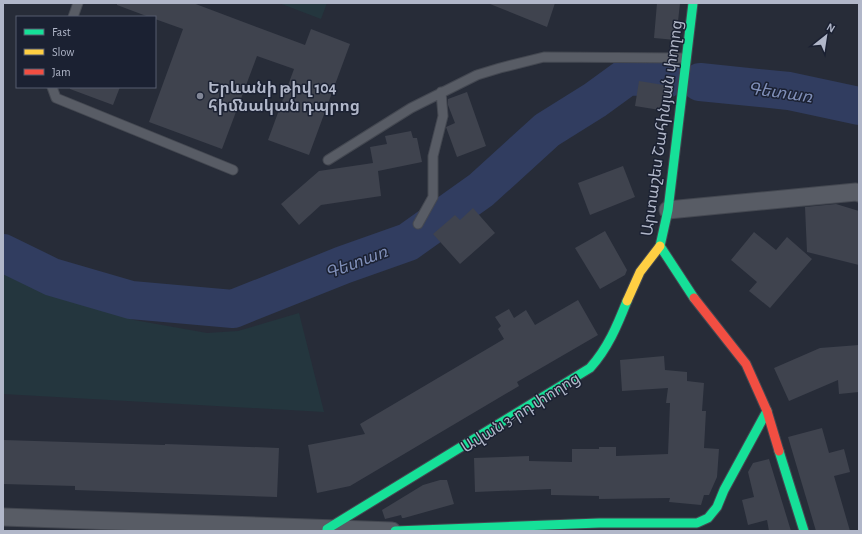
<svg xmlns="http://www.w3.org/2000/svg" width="862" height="534" font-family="'Alegreya Sans','Noto Sans Armenian',sans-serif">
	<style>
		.green { fill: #24363e }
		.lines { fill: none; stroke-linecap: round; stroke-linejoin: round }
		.river { stroke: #313d60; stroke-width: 38 }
		.building { fill: #3f434e }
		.lane-casing { stroke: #444851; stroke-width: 11 }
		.street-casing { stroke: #444851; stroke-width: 19 }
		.fast-casing { stroke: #444851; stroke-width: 11 }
		.slow-casing { stroke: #444851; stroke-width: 11 }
		.jam-casing { stroke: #444851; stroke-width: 11 }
		.lane { stroke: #585c65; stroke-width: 9 }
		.street { stroke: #585c65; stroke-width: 17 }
		.fast { stroke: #16e098; stroke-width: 9 }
		.slow { stroke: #ffcf43; stroke-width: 9 }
		.jam { stroke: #f24e42; stroke-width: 9 }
		.poi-dot { fill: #818696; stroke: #1b2132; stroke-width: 1.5 }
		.labels { text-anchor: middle; stroke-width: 3; stroke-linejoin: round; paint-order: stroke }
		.poi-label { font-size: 16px; font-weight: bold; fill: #b1b7c9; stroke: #1b2132; text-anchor: start }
		.street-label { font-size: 16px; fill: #b1b7c9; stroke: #1b2132 }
		.water-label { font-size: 17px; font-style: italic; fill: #7f8eb7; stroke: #1b2132 }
	</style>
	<rect width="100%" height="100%" fill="#272c38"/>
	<path class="green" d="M279,3h48l-6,16z
		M3,266l36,20 51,20 44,14 73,13 31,-2 61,-18 25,99 -321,-18z"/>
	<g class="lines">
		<path class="river" d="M700,82l89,9 70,15
			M3,253l49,24 79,23 102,9 110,-44 65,-23 73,-52 66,-60 48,-30 33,-24 38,3"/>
	</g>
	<path class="building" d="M117,3h76l112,42 6,-16 39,15 -41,111 -41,-15 26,-71 -37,-13 -35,93 -73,-27 34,-93 -28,-10v-2h-6l-32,-12z
		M490,3h65l-8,24 -57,-23z
		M657,3h23l-4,37 -22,-2z
		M639,81l31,5 -4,25 -31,-5z
		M70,87h50l-7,18 -43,-16z
		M467,92l19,54 -29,11 -11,-30 9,-4 -7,-18v-6z
		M411,131l2,7h4l5,24 -44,9 3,25 -60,9 -22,20 -18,-21 38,-33 54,-8 -3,-16 17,-3 -2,-8z
		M623,166l12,31 -45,18 -12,-32z
		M836,204l23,7v54l-52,-13 -2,-45z
		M473,208l22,25 -35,31 -27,-30 22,-19 5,5z
		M605,231l22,39 -2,5 -25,14 -25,-41z
		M754,232l22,18 11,-13 25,22 -42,49 -21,-17 8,-9 -26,-22z
		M578,300l20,35 -81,47 2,4 -169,100 -33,7 -9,-48 57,-11 -5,-10 144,-85 -6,-10 3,-3 -6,-9 14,-8 5,9 12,-8 9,15z
		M859,345v47l-20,2 -1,-14 -49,21 -15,-33 46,-20z
		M664,356l1,14 22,2v9l17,2 -2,28h4l-2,37 15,1 -2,28 -8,18h-5l-3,10 -32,-3 1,-4 -71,1v-3l-48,-1v-6l-76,3 -1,-34 55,-2v5l43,1v-13h27v-2h17v9l52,-2 2,-51h-4l2,-15 -46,3 -2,-31z
		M822,428l7,25 15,-4 6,23 -16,4 16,55h-34l-28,-94z
		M3,440l162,5v-1l114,4 -2,49 -202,-7v-4l-72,-2z
		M769,459l22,72h-22l-2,-11 -19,5 -6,-25 12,-3 -6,-25 5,-9z
		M440,480h7l7,24 -50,14h-2l-1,-3 -16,4 -3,-9 41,-25z"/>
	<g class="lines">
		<defs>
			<path id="lane" d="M73,17l5,-14
				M52,87l4,11 177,72
				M328,160l83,-52 66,-33 23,-7 44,-11 142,1
				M418,224l15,-27v-41l10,-40 -2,-24"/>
			<path id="street" d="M668,210l188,-18 3,1
				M3,517l389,14"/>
			<path id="fast" d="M693,3l-25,207 -8,36 34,52
				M779,451l25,80
				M327,531v-2l263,-161c18,-20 27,-42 37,-67
				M395,531l204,-8h98l11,-5 9,-11 7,-17 43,-79"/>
			<path id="slow" d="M627,301l13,-29 20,-26"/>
			<path id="jam" d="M694,298l52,66 21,47 12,40"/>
		</defs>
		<use href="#lane" class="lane-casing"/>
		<use href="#street" class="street-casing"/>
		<use href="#fast" class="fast-casing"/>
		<use href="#slow" class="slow-casing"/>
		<use href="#jam" class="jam-casing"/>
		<use href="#lane" class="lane"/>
		<use href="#street" class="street"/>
		<use href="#fast" class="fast"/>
		<use href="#slow" class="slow"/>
		<use href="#jam" class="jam"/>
	</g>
	<circle class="poi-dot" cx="200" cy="96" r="4"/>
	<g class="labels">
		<g class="poi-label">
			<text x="208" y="93">Երևանի թիվ 104<tspan x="208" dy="18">հիմնական դպրոց</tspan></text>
		</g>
		<g class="street-label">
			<text transform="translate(661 128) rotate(-82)" y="6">Արտաշես Շահինյան փողոց</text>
			<text transform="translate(520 412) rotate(-32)" y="6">Ավան 3-րդ փողոց</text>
		</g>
		<g class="water-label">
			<text transform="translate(780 92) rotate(8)" y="6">Գետառ</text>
			<text transform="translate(356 262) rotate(-21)" y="6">Գետառ</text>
		</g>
	</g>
	<rect width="862" height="534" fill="none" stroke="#b1b7c9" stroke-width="8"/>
	<rect x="16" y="16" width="140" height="72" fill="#1b2132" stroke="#575d6e"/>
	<rect x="24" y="29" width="20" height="6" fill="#16e098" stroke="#575d6e"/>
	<text x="52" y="36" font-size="12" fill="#b1b7c9">Fast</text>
	<rect x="24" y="49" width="20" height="6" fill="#ffcf43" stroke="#575d6e"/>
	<text x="52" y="56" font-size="12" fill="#b1b7c9">Slow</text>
	<rect x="24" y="69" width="20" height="6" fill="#f24e42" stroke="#575d6e"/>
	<text x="52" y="76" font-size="12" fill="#b1b7c9">Jam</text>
	<g transform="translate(826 36) rotate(30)" stroke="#1b2132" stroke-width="3" paint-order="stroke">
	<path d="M0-3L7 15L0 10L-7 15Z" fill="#b1b7c9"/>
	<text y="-6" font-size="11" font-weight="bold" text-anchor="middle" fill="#b1b7c9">N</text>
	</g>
</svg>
